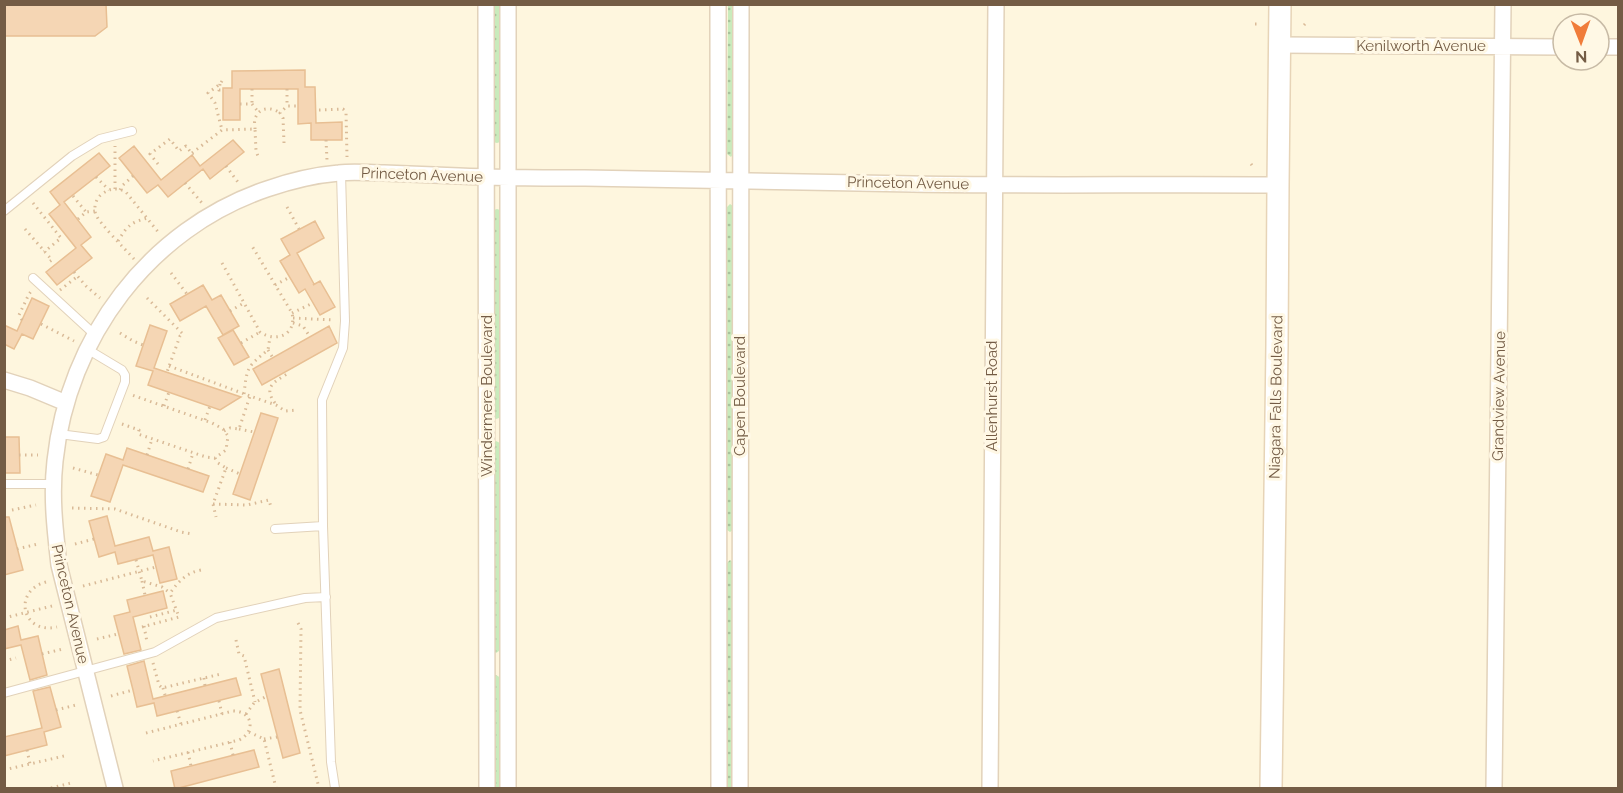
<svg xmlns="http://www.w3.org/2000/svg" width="1623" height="793" font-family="Raleway,sans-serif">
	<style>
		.grass { fill: url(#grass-dots) }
		.building { fill: #f5d6b4; stroke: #e8bf93; stroke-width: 1.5 }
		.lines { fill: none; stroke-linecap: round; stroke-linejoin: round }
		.service-casing { stroke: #e2d2ba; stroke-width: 10 }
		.minor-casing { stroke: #e2d2ba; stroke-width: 18 }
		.secondary-casing { stroke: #e7d4b7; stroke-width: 24 }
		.path { stroke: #d9ba97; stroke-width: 3; stroke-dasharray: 1.5 4.5; stroke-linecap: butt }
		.service { stroke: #fff; stroke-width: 8 }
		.minor { stroke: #fff; stroke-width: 15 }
		.secondary { stroke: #fff; stroke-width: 21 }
		.labels { text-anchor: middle; stroke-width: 6; stroke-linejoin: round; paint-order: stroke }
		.street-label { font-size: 15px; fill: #745c45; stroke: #fff8e5 }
	</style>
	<defs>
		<pattern id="grass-dots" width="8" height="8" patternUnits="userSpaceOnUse" patternTransform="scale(1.5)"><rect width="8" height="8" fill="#c9ebbc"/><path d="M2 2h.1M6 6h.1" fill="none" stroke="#a8c29b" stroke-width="1.8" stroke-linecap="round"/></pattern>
	</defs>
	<rect width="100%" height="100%" fill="#fef6de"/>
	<path class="grass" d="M734,4l-1,150 -2,3 -4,-3 1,-149z
		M492,5h10v133l-2,4 -3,1 -4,-1z
		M730,204l3,2v324l-3,2 -3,-2v-323z
		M497,209l3,1 2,4 -1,201 -2,3 -3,1 -3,-1 1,-208z
		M496,441l4,2 1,3v202l-2,3 -3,2 -3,-2v-208z
		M730,560l3,2v226h-6v-225z
		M496,675l5,3v110h-10l3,-112z"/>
	<path class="building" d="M4,4h102l1,23 -12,9h-91z
		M305,70v17h10l1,36 26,-1v18h-31v-17l-13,1v-35h-58v31h-17v-32h9v-17z
		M233,140l11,12 -34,27 -7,-10 -35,28 -10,-12 -11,8 -28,-35 15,-12 27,34 31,-25 8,11z
		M99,153l11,13 -46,36 27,35 -10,8 11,13 -35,27 -11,-13 30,-24 -27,-34 11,-9 -10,-13z
		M315,221l9,17 -27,15 17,31 -1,1 7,-4 15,26 -15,8 -15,-26 -6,4 -19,-32 10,-6 -9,-16z
		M203,285l9,15 9,-5 18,31 -16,9 -17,-29 -26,15 -10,-17z
		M32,298l17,8 -16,33 -11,-5 -8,15 -10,-5v-19l13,6z
		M150,325l17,6 -13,37 87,29 -21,13 -72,-25 5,-14 -17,-5z
		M329,326l8,17 -75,42 -9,-16z
		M233,330l16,27 -15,8 -16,-27z
		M261,413l17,5 -28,82 -17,-6z
		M4,437h15l1,36h-16z
		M127,448l82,28 -6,16 -80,-27 -13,37 -19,-6 15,-42 17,6z
		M107,516l8,30 34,-9 4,14 16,-4 8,32 -17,4 -7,-28 -35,9 -3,-12 -16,5 -10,-36z
		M4,517h5l14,53 -19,5z
		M163,591l4,17 -34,9 8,33 -17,4 -10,-38 16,-4 -3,-12z
		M18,626l3,14 17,-4 9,39 -17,5 -9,-35 -17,4v-19z
		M144,661l9,38 83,-21 5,17 -84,21 -3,-13 -17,4 -4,-17 -6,-24z
		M279,669l21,84 -17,5 -22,-84z
		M50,687l11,40 -17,5 3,13 -43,11v-19l38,-9 -9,-37z
		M254,750l5,17 -84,22 -4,-18z"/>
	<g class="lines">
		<defs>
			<path id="service" d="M4,211l68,-55 28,-17 32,-8
				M33,278l61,56
				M59,434l39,5 6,-2 21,-55v-7l-3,-5 -35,-21
				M4,484h50
				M323,526l8,236 4,26
				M275,529l48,-3 -1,-126 21,-52 2,-27 -4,-148
				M4,693l151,-41 61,-34 75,-17 14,-3 21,-1"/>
			<path id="minor" d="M486,4l1,784
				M718,4l1,784
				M1280,45l283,2
				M1599,47h19
				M4,380l26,8 36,15
				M115,788l-56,-223c-4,-35 -8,-69 -4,-104 13,-123 94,-232 212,-272 23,-8 48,-14 72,-16 15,-2 30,0 45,0 25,1 50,2 75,3 42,2 84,2 126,2 109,2 218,4 328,6 121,2 243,0 365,1
				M508,788v-784
				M740,788l1,-784
				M990,788l6,-784
				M1494,788l9,-784"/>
			<path id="secondary" d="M1271,788l6,-443 1,-160 2,-181"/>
		</defs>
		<use href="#service" class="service-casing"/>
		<use href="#minor" class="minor-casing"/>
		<use href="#secondary" class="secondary-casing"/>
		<path class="path" d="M1255,24h6
			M1304,25l2,-2
			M222,81l-2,3 -12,9 7,10 7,27
			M220,84l-1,6h4
			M252,89v15
			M287,89v17
			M240,104h12l7,9
			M319,110l24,-1 3,3 1,45
			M255,129c0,-3 -1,-7 0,-10 4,-13 17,-12 25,-6
			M326,140l1,20
			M284,143l-1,-25 -3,-5 7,-7h11
			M192,153l30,-23 33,-1 1,22 2,5
			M158,164l-8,-10 20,-15 9,12 7,-5 7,9
			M1251,164l3,4
			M226,166l14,19
			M96,177l13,13
			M185,183l17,20
			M115,189v-43
			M120,190l2,-4 11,-10
			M73,196l13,16
			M33,203l28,35 -17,14
			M287,207l12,22
			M78,219l8,-7 9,-1
			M25,229l27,31 -3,2
			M118,241c9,-15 13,-19 30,-23
			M134,259c-9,-10 -33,-34 -38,-44 -3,-7 0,-17 6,-21 8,-6 14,-6 23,-3l34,42
			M222,263l38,69c16,11 37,3 32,-19l-40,-67
			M74,272l12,14 14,12
			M171,273l16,21
			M275,285l15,-8
			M60,290l18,-14
			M147,298l36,36 -3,2 -13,36
			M230,311l14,-8
			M292,313l21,-10
			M293,318l40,2
			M22,320l-3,-5 10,-21 3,-4
			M293,323l10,3 7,11
			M41,324l33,17
			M120,333l13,8 10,4
			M241,343l19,-11
			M268,350l5,8
			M169,366l81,30
			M244,394c3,-27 3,-27 24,-44l2,-13
			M275,403c-12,-16 -1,-21 12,-29
			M164,406l5,-14
			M205,420l5,-14
			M122,424l17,6 -1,4 68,23 9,1 11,-8 2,-14 -5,-7 -11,-6 -80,-28
			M239,429l15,3
			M224,431l6,-3 9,1 11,-33 26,9 9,6 12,-1
			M19,455h19
			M147,455l5,-16
			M215,458l3,5 8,5 -13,36 3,13
			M73,468l25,7
			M226,468l14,6
			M188,469l5,-16
			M213,504l34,1 22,-5 2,7
			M72,508l43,1 66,23 11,2
			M12,510l24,-5
			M75,544l19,-5
			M17,549l21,-5
			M136,560l6,21 20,6 8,6
			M142,581l3,14
			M46,582c-34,9 -24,53 11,45
			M83,586l73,-19
			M150,617l27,-7
			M4,618l48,-12
			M298,623l3,6 -1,81 18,74
			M144,626l3,16
			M142,627l37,-10 -9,-24c9,-12 16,-20 31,-23
			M97,639l21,-5
			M236,640l3,14 5,2 11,46
			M42,654l21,-5
			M4,661l12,-3
			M153,663l6,22 3,3 59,-14
			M204,678l1,8
			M163,688l2,7
			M111,696l22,-6
			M219,701l3,13
			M56,710l20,-5
			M177,711l4,13
			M246,714l8,-11 13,-7
			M249,732l15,7 12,49
			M146,733l87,-22c20,0 23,21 6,29l-86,21
			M264,739l13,-2
			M230,742l3,13
			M27,750l3,14
			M188,752l3,14
			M4,770l60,-14
			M51,788l20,-5"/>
		<use href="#service" class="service"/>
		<use href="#minor" class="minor"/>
		<use href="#secondary" class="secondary"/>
	</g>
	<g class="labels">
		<g class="street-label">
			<text x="1421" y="51">Kenilworth Avenue</text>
			<text transform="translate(422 175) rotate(2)" y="5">Princeton Avenue</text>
			<text transform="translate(908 183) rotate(1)" y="5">Princeton Avenue</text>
			<text transform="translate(487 396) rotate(-90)" y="5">Windermere Boulevard</text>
			<text transform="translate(740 396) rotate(-90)" y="5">Capen Boulevard</text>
			<text transform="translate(992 396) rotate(-90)" y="5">Allenhurst Road</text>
			<text transform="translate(1499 396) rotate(-89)" y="5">Grandview Avenue</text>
			<text transform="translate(1276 397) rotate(-89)" y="5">Niagara Falls Boulevard</text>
			<text transform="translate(70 604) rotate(77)" y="5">Princeton Avenue</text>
		</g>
	</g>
	<rect width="1623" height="793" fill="none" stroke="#745c45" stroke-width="12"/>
	<g transform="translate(1581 42) rotate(179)"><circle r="28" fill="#fff8e5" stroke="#c7baa5" stroke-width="1.5"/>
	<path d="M0-4.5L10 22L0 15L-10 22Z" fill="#f07c3a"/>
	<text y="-9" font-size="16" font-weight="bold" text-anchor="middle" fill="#745c45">N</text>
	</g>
</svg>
